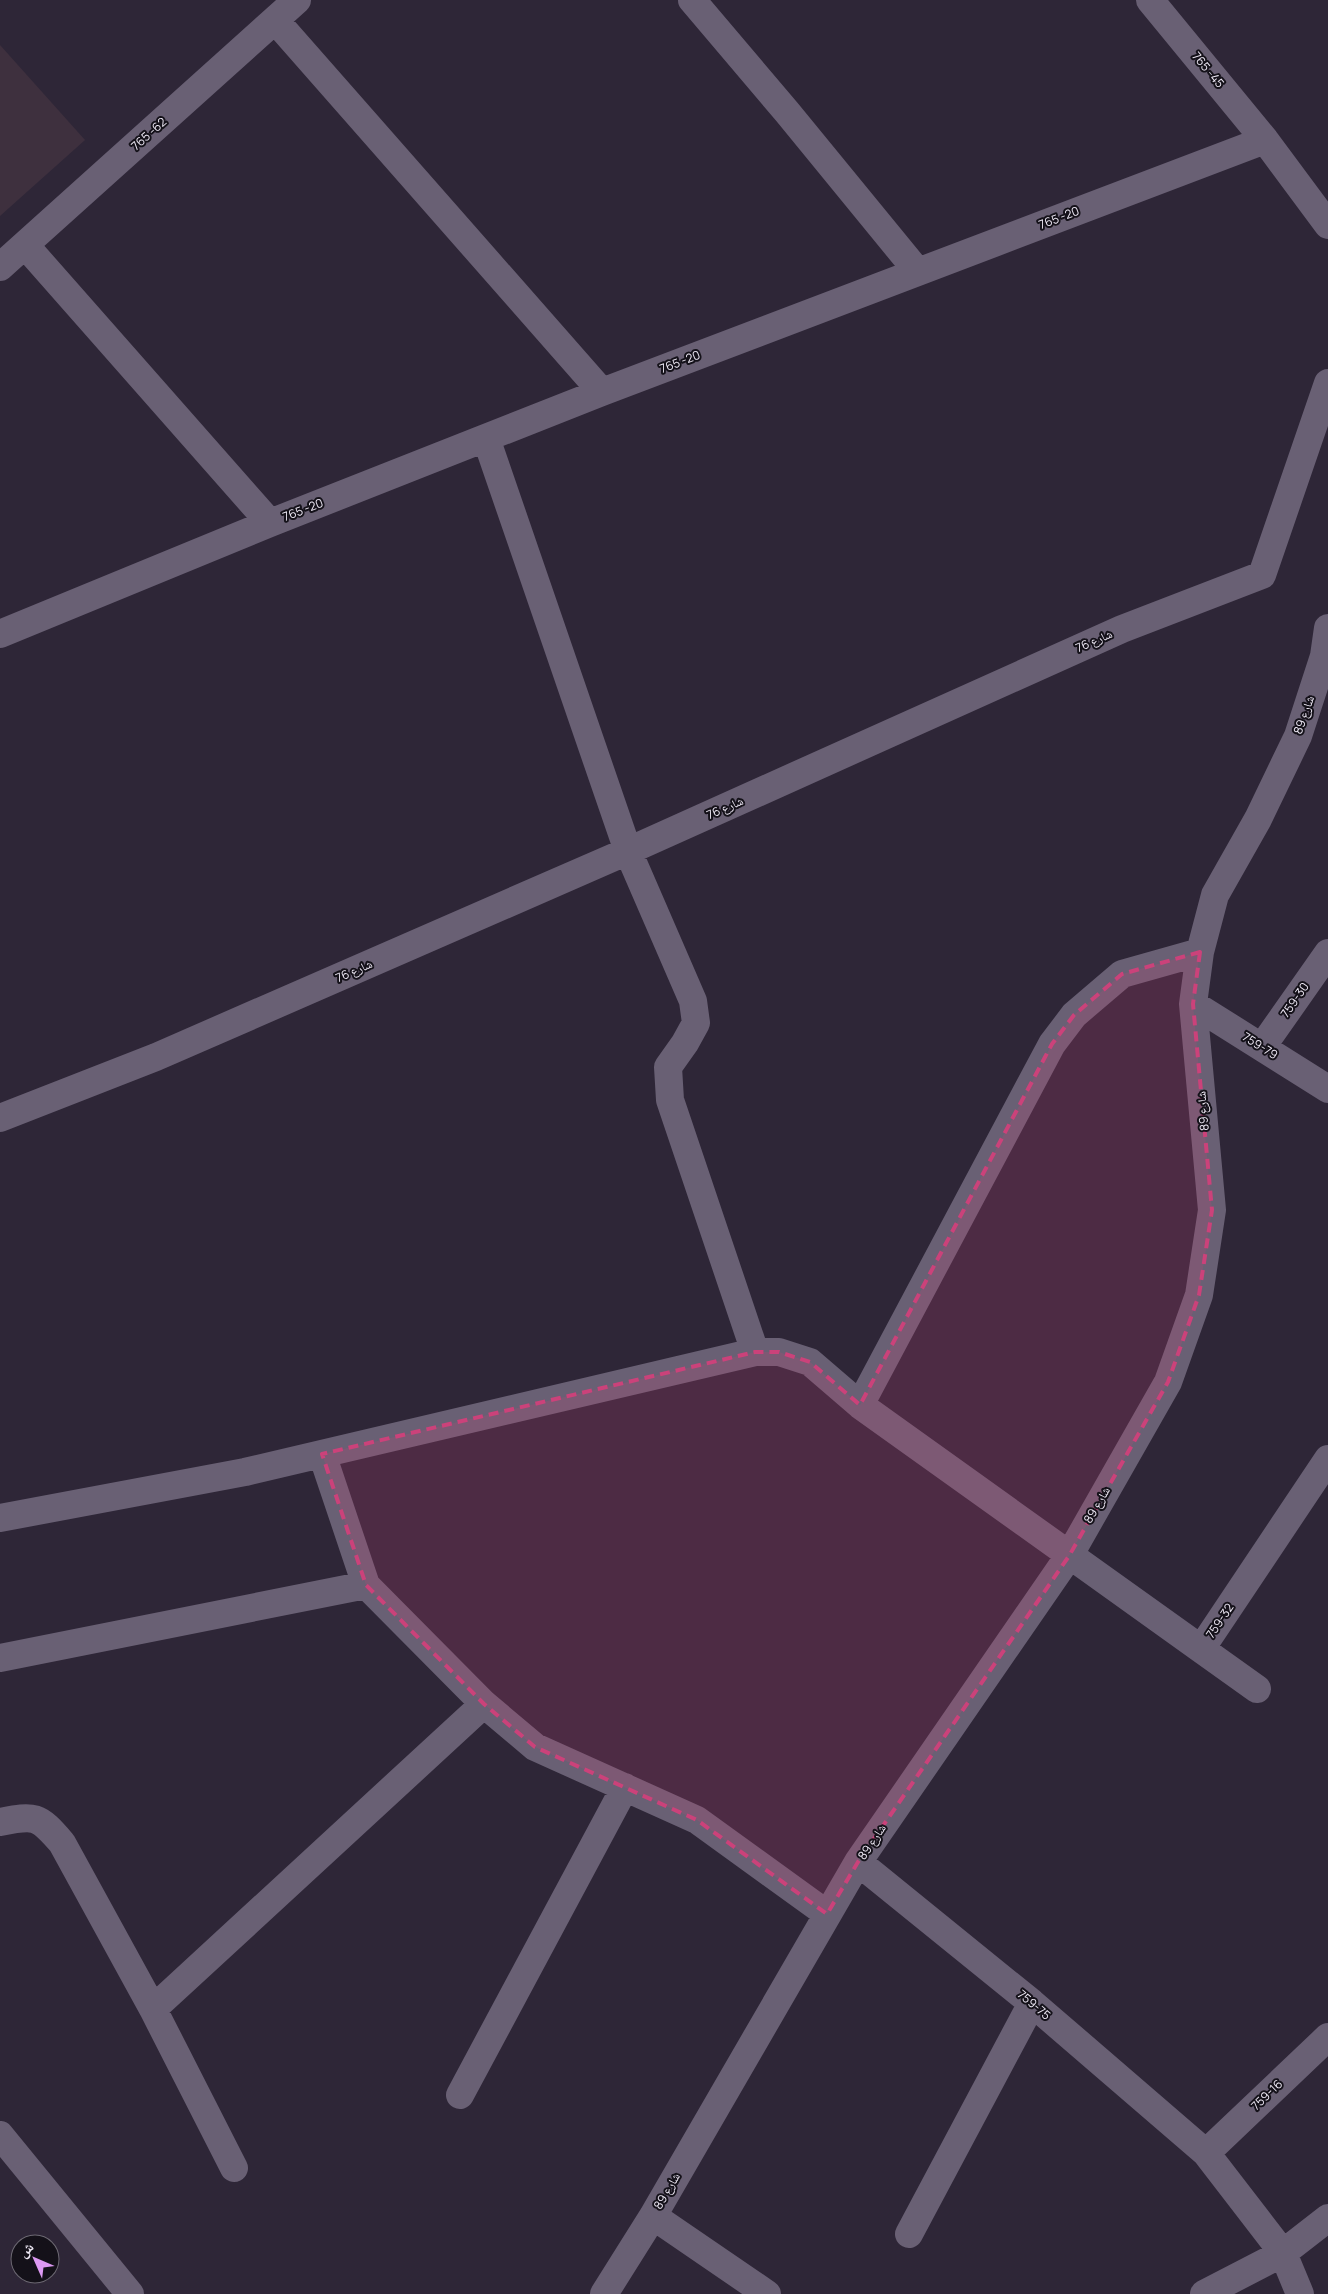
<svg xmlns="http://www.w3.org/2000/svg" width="1328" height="2294" font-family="Manrope,'Noto Naskh Arabic',sans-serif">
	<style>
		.education { fill: #3e303e }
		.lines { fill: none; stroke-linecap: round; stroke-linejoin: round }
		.minor { stroke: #696074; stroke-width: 28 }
		.marked { fill: #cb427a; fill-opacity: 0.2; stroke: #cb427a; stroke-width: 4; stroke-dasharray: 10 6; stroke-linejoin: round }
		.labels { text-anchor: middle; stroke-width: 4; stroke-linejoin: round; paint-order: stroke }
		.street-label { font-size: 12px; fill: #f0ebf7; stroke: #141119 }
	</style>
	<rect width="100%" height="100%" fill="#2e2637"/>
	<path class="education" d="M0,45l85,95 -85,76z"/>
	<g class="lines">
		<path class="minor" d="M692,0l95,112 131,160
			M1150,0l115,140
			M275,20l327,372
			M25,245l245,278
			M0,267l297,-267
			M486,438l142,413 65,150 3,22 -11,20 -17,24 2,33 85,252
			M0,634l270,-111 332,-131 663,-252 63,85
			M1193,1004l135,85
			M1262,1047l66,-94
			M0,1118l156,-61 472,-206 494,-222 140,-54 66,-192
			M860,1405l192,-361 22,-29 48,-41 78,-22
			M322,1454l44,131 118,119 51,43 162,73 130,94
			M0,1518l245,-46 510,-120h24l31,10 50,43 341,244 127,-190
			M1201,1649l56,40
			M0,1658l366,-73
			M0,1822c35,-7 38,-7 62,21l91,166 81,159
			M858,1862l174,141 174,150 77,100 17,41
			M153,2009l331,-305
			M460,2095l165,-308
			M0,2135l130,159
			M1206,2153l122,-116
			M653,2216l114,78
			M909,2234l123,-231
			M604,2294l49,-78 205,-354 211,-306 99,-174 31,-87 13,-85 -19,-206 7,-52 15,-57 43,-76 40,-83 26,-80 4,-28
			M1204,2294l79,-41 45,-35"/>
	</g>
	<path class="marked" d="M1200,952l-7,52 19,206 -13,85 -31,87 -99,174 -211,306 -31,52 -130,-94 -162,-73 -51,-43 -118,-119 -44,-131 433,-102h24l31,10 50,43 192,-361 22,-29 48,-41z"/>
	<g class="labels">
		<g class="street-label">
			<text transform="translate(1208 70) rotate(50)" y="4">765 -45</text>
			<text transform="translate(149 134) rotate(-42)" y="4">765 -62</text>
			<text transform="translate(1059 218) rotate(-21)" y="4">765 -20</text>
			<text transform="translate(680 362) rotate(-21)" y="4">765 -20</text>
			<text transform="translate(303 510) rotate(-21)" y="4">765 -20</text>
			<text transform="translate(1094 641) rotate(-24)" y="4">شارع 76</text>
			<text transform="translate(1304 715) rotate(-71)" y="4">شارع 89</text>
			<text transform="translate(725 808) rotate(-24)" y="4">شارع 76</text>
			<text transform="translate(354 971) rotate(-24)" y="4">شارع 76</text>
			<text transform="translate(1295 1000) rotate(-55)" y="4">759-30</text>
			<text transform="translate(1260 1046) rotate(32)" y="4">759-79</text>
			<text transform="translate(1203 1111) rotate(-95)" y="4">شارع 89</text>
			<text transform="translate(1097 1505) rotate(-60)" y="4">شارع 89</text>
			<text transform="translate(1220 1621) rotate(-56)" y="4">759-32</text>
			<text transform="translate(872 1842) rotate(-56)" y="4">شارع 89</text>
			<text transform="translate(1034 2005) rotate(40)" y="4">759-75</text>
			<text transform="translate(1267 2095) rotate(-44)" y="4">759-16</text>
			<text transform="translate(667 2191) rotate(-60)" y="4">شارع 89</text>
		</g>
	</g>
	<g transform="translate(35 2259) rotate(315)"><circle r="24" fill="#141119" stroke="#6c6872"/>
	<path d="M0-4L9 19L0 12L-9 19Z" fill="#dd99f3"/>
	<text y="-8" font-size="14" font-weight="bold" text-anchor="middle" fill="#f0ebf7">ش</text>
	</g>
</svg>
